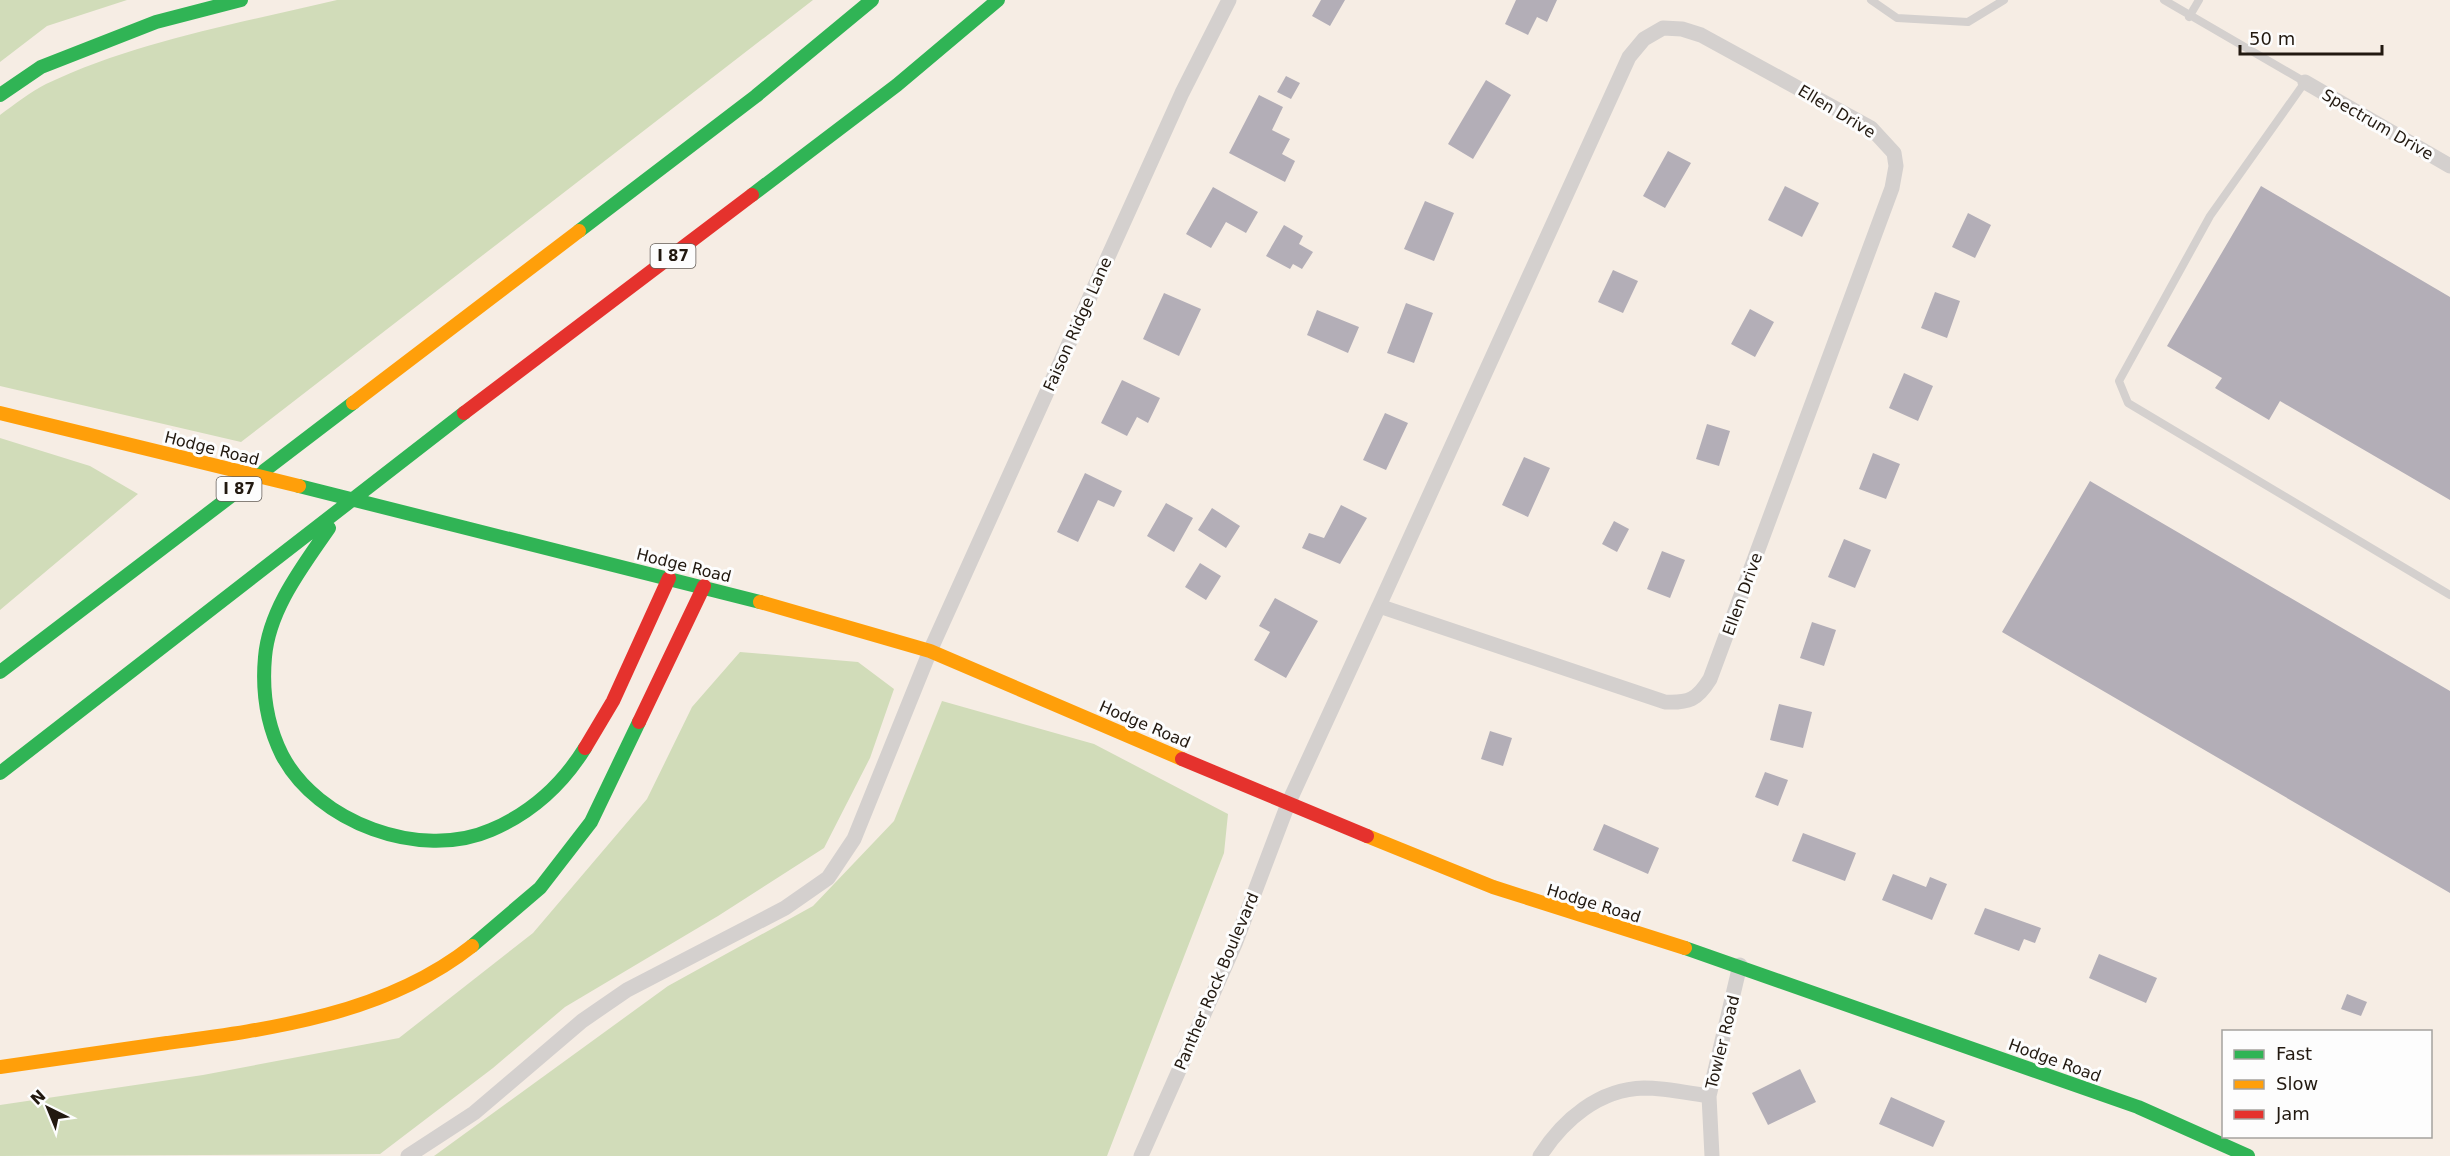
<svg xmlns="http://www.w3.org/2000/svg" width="2450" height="1156" font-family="'DejaVu Sans',sans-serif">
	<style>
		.green { fill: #d1dcb9 }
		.building { fill: #b3aeb7 }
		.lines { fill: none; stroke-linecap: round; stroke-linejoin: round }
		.lane { stroke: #d4d0ce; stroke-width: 8 }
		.street { stroke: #d4d0ce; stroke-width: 15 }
		.fast { stroke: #30b455; stroke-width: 14 }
		.slow { stroke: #ff9f0a; stroke-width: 14 }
		.jam { stroke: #e5322d; stroke-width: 14 }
		.labels { text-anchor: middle; stroke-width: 6; stroke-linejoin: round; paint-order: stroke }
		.shield { fill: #fdfdfd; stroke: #645d57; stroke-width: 1.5 }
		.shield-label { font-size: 15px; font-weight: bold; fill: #221910 }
		.street-label { font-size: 16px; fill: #221910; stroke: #fdfdfd }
	</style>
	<rect width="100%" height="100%" fill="#f6ede4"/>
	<path class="green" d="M0,0h127l-80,26 -47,36z
		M337,0h476l-572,442 -241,-56v-271c15,-11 30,-23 46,-31 90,-43 194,-61 291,-84z
		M0,438l90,28 48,28 -138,116z
		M740,652l118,10 36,27 -24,69 -46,90 -106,68 -153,91 -72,61 -113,86 -380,2v-51l203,-30 196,-37 134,-105 114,-134 45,-92z
		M942,701l152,43 134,70 -4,39 -117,303h-673l234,-170 145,-80 81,-85z"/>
	<path class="building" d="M1321,0h24l-15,26 -18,-10z
		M1516,0h41l-10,22 -10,-5 -9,18 -23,-11z
		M1286,76l14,7 -9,16 -14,-7z
		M1486,80l25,15 -38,64 -25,-15z
		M1259,95l24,12 -11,23 18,9 -8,15 13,7 -10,21 -56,-29z
		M1668,151l23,12 -26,45 -22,-12z
		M1785,186l34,17 -17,34 -34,-17z
		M2261,186l189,111v203l-170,-99 -11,19 -54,-32 7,-10 -55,-32z
		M1213,187l45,25 -12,21 -20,-11 -15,26 -25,-14z
		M1425,201l29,12 -20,48 -30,-12z
		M1968,213l23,12 -16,33 -23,-11z
		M1284,225l19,11 -4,8 14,8 -11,17 -9,-5 -3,5 -24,-13z
		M1613,270l25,11 -15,32 -25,-11z
		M1935,292l25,9 -13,37 -26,-10z
		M1164,293l37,16 -22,47 -36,-17z
		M1406,303l27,10 -19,50 -27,-10z
		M1750,309l24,13 -19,35 -24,-13z
		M1317,310l42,17 -11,26 -41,-18z
		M1904,373l29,13 -15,35 -29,-13z
		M1122,380l38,18 -12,25 -11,-6 -10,19 -26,-13z
		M1385,413l23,10 -22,47 -23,-10z
		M1707,424l23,7 -11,35 -23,-7z
		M1873,453l27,11 -14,35 -27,-10z
		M1524,457l26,11 -22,49 -26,-12z
		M1085,473l37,18 -8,16 -16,-7 -20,42 -21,-10z
		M2090,481l360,210v202l-448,-261z
		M1166,503l27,15 -19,34 -27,-16z
		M1341,505l26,13 -27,46 -38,-16 7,-15 15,5z
		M1212,508l28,18 -14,22 -28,-18z
		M1614,521l15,8 -12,23 -15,-8z
		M1844,539l27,11 -16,38 -27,-11z
		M1662,551l23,9 -15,38 -23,-9z
		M1200,563l21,13 -15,24 -21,-13z
		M1275,598l43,23 -32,57 -32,-18 16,-28 -11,-6z
		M1812,622l24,8 -12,36 -24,-8z
		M1779,704l33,8 -9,36 -33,-8z
		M1490,731l22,7 -9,28 -22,-7z
		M1765,772l23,8 -10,26 -23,-9z
		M1604,824l55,24 -11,26 -55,-24z
		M1803,833l53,20 -11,28 -53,-20z
		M1893,874l33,13 4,-10 17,7 -15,36 -50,-20z
		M1985,908l56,20 -6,15 -11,-4 -5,12 -45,-17z
		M2099,954l58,24 -11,25 -57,-25z
		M2347,994l20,8 -6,14 -20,-7z
		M1800,1069l16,33 -48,23 -16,-32z
		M1891,1097l54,24 -12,26 -54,-23z"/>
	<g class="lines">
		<path class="lane" d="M1871,0l26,18 71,4 36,-22
			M2164,0l141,82 -95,134 -91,165 9,22 322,192
			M2189,17l10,-17"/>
		<path class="street" d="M1663,28l19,1 19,6 170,93 23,25 2,13 -4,22 -182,491c-13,21 -21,24 -45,23l-286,-96 250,-549 15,-18z
			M2305,82l145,84
			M408,1156l66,-43 108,-92 45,-31 158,-82 43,-30 26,-39 76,-188 252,-558 47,-93
			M1141,1156l94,-212 53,-140 91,-198
			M1540,1156c23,-36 59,-67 104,-68 21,0 44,5 65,8
			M1712,1156l-3,-60 31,-131"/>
		<path class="fast" d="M0,95l41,-28 115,-45 85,-22
			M752,195l145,-110 101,-85
			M579,231l177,-135 116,-96
			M299,486l461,116
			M329,528c-26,38 -60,81 -64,129 -3,33 2,68 17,98 35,67 138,106 209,75 40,-17 71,-45 94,-82
			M0,672l353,-269
			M0,773l464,-360
			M472,946l68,-58 51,-66 48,-100
			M1685,948l453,159 110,49"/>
		<path class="slow" d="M353,403l226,-172
			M0,413l299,73
			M760,602l170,49 252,108
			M1367,836l126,51 192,61
			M0,1067c56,-8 111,-16 167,-24 105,-14 219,-29 305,-97"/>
		<path class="jam" d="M464,413l288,-218
			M639,722l65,-136
			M585,748l28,-47 56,-123
			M1182,759l185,77"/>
	</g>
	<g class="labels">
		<g class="shield">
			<rect x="650.5" y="244" width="45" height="24" rx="4.5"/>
			<rect x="216.5" y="477" width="45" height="24" rx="4.5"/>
		</g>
		<g class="shield-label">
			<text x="673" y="261">I 87</text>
			<text x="239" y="494">I 87</text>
		</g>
		<g class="street-label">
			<text transform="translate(1837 111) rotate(31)" y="6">Ellen Drive</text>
			<text transform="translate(2378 124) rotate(30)" y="6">Spectrum Drive</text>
			<text transform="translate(1077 324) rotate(-66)" y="6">Faison Ridge Lane</text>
			<text transform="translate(212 448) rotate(14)" y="6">Hodge Road</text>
			<text transform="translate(684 565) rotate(14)" y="6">Hodge Road</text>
			<text transform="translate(1742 594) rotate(-70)" y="6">Ellen Drive</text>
			<text transform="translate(1145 724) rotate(23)" y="6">Hodge Road</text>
			<text transform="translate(1594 903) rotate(17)" y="6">Hodge Road</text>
			<text transform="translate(1216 981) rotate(-67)" y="6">Panther Rock Boulevard</text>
			<text transform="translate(1722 1042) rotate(-76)" y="6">Towler Road</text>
			<text transform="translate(2055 1060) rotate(20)" y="6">Hodge Road</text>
		</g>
	</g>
	<rect x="2222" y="1030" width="210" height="108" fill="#fdfdfd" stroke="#a5a29e" stroke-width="1.5"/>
	<rect x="2234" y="1050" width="30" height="9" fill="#30b455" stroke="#a5a29e" stroke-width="1.5"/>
	<text x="2276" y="1060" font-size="18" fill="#221910">Fast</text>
	<rect x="2234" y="1080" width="30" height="9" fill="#ff9f0a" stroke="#a5a29e" stroke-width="1.5"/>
	<text x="2276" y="1090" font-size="18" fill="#221910">Slow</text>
	<rect x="2234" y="1110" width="30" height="9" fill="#e5322d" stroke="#a5a29e" stroke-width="1.5"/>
	<text x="2276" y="1120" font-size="18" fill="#221910">Jam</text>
	<g transform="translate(48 1108) rotate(317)" stroke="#fdfdfd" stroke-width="4.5" paint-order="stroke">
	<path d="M0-4.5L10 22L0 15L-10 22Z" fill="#221910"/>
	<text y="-9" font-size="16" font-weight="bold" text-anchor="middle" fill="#221910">N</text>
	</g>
	<path d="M2240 45v9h142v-9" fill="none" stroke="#221910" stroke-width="3"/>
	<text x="2249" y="45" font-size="18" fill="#221910" stroke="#fdfdfd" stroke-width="4.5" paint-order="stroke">50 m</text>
</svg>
